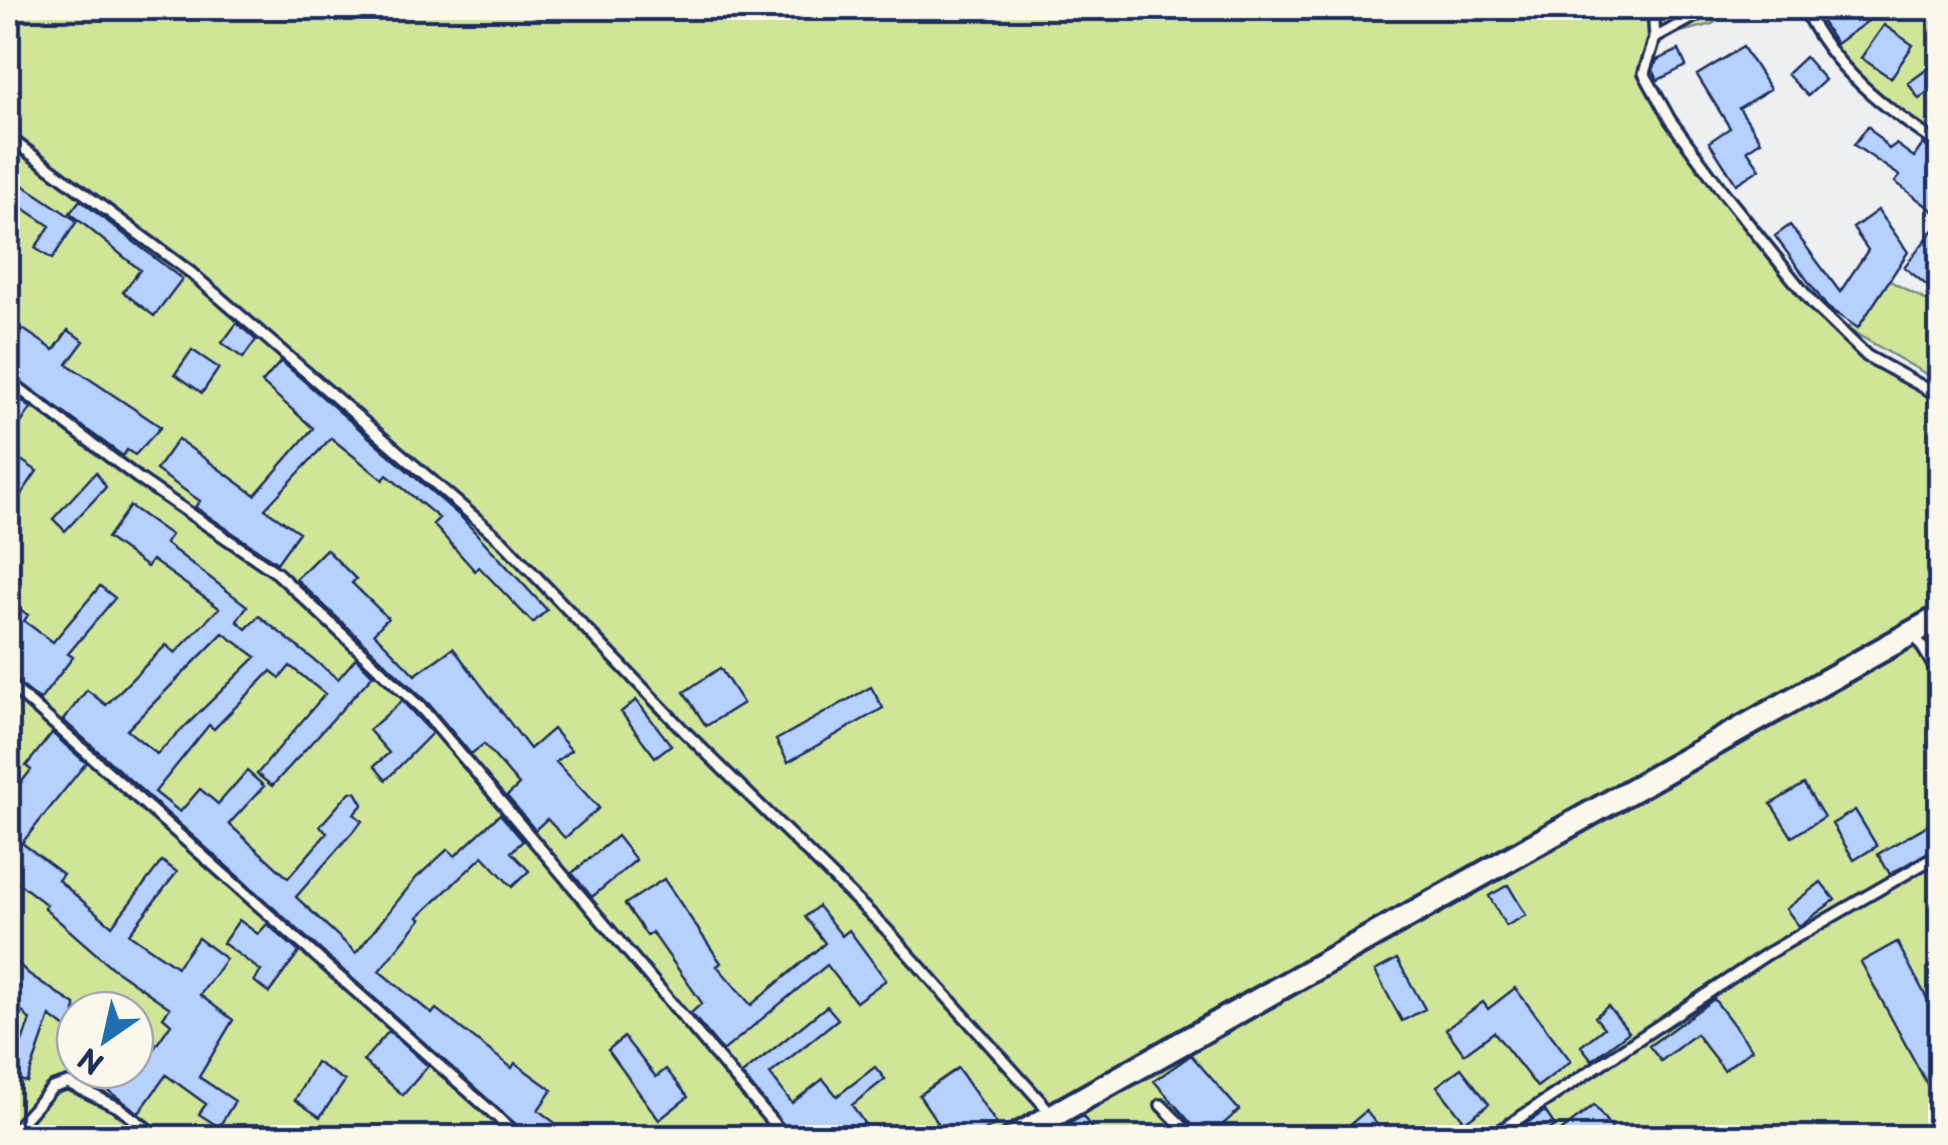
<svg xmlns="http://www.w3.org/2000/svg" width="1948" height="1145" font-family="'Playpen Sans',sans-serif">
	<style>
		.green { fill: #d1e599; stroke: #768a7c; stroke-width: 2.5; fill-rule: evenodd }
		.building { fill: #b7d1ff; stroke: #1b2f5e; stroke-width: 2.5; fill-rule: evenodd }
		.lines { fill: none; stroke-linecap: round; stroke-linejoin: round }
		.service-casing { stroke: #1b2f5e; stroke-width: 16 }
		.tertiary-casing { stroke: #1b2f5e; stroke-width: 30 }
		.service { stroke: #fbf7ec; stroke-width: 9 }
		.tertiary { stroke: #fbf7ec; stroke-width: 22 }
	</style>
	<rect width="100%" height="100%" fill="#edeff0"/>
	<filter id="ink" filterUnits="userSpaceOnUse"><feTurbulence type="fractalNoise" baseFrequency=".01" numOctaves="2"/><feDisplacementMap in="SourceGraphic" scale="20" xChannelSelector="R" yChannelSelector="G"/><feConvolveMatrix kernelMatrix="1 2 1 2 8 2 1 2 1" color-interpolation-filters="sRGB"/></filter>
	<g filter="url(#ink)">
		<path class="green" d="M10,8h1728l-26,16 -56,14 -12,35 26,47 143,184 54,52 73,40v741h-1932zM75,1010h60v60h-60z
			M1872,8h68v139l-108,-86 3,-29z
			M1877,274l63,34v38l-12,29 -80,-46z"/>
		<path class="building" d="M1813,8h73l-50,36z
			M1884,25l29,20 -22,33 -30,-20z
			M1743,47l27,42 -31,19 22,33 -14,9 13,19 -24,15 -27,-42 21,-14 -33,-53z
			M1679,50l7,16 -28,14 -5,-10 4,-10z
			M1805,57l20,23 -17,16 -21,-22z
			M1940,60v24l-21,15 -11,-16z
			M1868,126l21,23 7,-5 18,13 9,-13 17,13v59l-45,-34 5,-6 -46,-31z
			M8,175l69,46 -25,38 -17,-11 15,-22 -42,-28z
			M80,200l102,79 -28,37 -31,-24 17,-22 -70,-57z
			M1878,210l30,42 -50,76 -31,-21 -52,-71 15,-11 50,67 28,-42 -15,-22z
			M1940,222v74l-36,-29z
			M237,323l19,17 -13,18 -21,-15z
			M23,329l31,21 14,-20 16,11 -17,23 94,63 -26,28 -8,-5 -4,6 -115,-84v-41l9,6z
			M192,350l27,18 -17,25 -27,-19z
			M281,361l180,156 86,93 -14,13 -54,-56 -4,4 -42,-47 6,-6 -52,-43 -4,5 -52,-42 -66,71 34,23 -22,31 -82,-56 5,-6 -44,-31 22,-31 77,56 58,-67 -51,-45z
			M8,390l23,18 -23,35z
			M8,451l29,20 -17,25 -12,-8z
			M96,472l10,15 -41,44 -12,-12z
			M130,506l41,29 -6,8 82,63 -10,15 9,8 13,-13 79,63 18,-21 17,17 -101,111 -15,-12 68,-80 -35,-28 -10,12 -9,-7 -57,58 -5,-4 -54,67 25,20 20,-23 18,15 29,-33 17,15 -35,38 59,54 39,-45 -7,-7 30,-34h6l7,12 -9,10 8,7 -66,76 60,56 60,-75 32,-29 7,7 45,-42 23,27 -12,11 18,19 -17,16 -29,-31 -65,61 3,2 -42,52 53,43 4,-5 76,59 3,-5 37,27 -14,20 37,28 -46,-2 -466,-416 24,-30 19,15 60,-60 9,8 44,-45 -67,-48 -5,7 -40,-29zM223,633l33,24 -99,97 -30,-24z
			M326,549l30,30 -4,4 36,35 -14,15 41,42 38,-27 77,101 23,-20 18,21 -15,12 43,46 -34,30 -18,-19 -12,11 -28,-34 12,-11 -35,-41 -13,10 -42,-50 -133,-125z
			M100,586l15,12 -47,56 5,3 -33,43 -32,-25v-75l20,15 -4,6 29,21z
			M720,668l23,35 -37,23 -22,-34z
			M871,687l12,21 -95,54 -12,-22z
			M636,700l35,45 -16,12 -34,-45z
			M402,701l30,32 -46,47 -12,-14 15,-13 -20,-23z
			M52,733l34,30 -64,80 41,31 -5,6 54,46 50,-65 15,11 -48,62 48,33 21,-29 28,21 -26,36 33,25 -34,57 36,24 -16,26 -20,-13 7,-10 -40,-29 -27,38 -59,-43h59l32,-46 -8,-7 7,-9 -59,-41 -67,-59 3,-3 -39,-30v-76l23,-29 -5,-4z
			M1804,784l20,33 -32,20 -21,-33z
			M1855,810l22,36 -23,14 -22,-36z
			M1940,818v27l-50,29 -12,-20z
			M617,836l19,24 -44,37 -20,-24z
			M664,879l57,84 -4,3 34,39 74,-62 -20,-26 13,-11 24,30 7,-6 37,50 -30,22 -29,-37 -104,86 -32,-38 11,-10 -50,-71 -5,4 -22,-32z
			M1821,882l14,18 -36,26 -13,-17z
			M1508,885l18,30 -20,11 -17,-30z
			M239,920l19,14 9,-10 32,28 -30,41 -15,-12 7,-10 -38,-28z
			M1897,942l43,81v53l-13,8 -66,-122z
			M8,954l21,20 46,31v30l-25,-19 -23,66 -18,-4 21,-58 -22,-23z
			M1397,959l28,50 -23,12 -27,-50z
			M1515,988l56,73 -34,26 -43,-55 -30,22 -18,-25 37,-27 5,7z
			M1714,999l38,50 -28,21 -28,-36 -35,27 -12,-15z
			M827,1006l11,13 -68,55 22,29 31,-24 14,17 38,-29 10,12 -33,26 22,33h-80l-52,-64z
			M1608,1006l21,26 -37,28 -11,-14 23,-18 -9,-11z
			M389,1031l39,35 -25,29 -40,-34z
			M624,1037l32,40 10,-8 22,28 -29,23 -51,-70z
			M1191,1055l48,55 -20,18 9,10h-24l-50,-57z
			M316,1062l29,19 -25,36 -25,-17z
			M958,1068l38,55 -21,15h-27l-29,-43z
			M1461,1068l28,36 -24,18 -28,-36z
			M1594,1105l25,33h-67z
			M1366,1111l22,27h-54z
			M1545,1111l10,15 -17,12h-34z
			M1083,1116l15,22h-54z"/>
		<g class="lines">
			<defs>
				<path id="service" d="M1653,8l2,30 -11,35 26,47 53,72 90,112 54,52 73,40
					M1804,8c28,60 82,101 136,137
					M1655,38l55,-30
					M8,137l182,135 313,270 181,189 202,198 165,184
					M8,380l130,98 139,95 146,137 363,428
					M1914,633l26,44
					M8,683l513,455
					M1161,1105l33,33
					M8,1137l44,-49 16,-5 50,24 41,31
					M1489,1138l278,-184 173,-100"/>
				<path id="tertiary" d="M1013,1138l927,-521"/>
			</defs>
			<use href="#service" class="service-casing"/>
			<use href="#tertiary" class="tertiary-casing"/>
			<use href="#service" class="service"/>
			<use href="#tertiary" class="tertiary"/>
		</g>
	</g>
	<rect width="1948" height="1145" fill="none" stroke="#fbf7ec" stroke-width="40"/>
	<rect x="20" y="20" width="1908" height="1105" fill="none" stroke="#1b2f5e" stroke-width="4" filter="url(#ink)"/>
	<g transform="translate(105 1040) rotate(214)"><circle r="48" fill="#fbf7ec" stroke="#a1a7b3" stroke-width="2.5"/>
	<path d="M0-8L18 38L0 25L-18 38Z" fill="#1f6fb2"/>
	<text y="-15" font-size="28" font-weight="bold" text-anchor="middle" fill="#1b2f5e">N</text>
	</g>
</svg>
